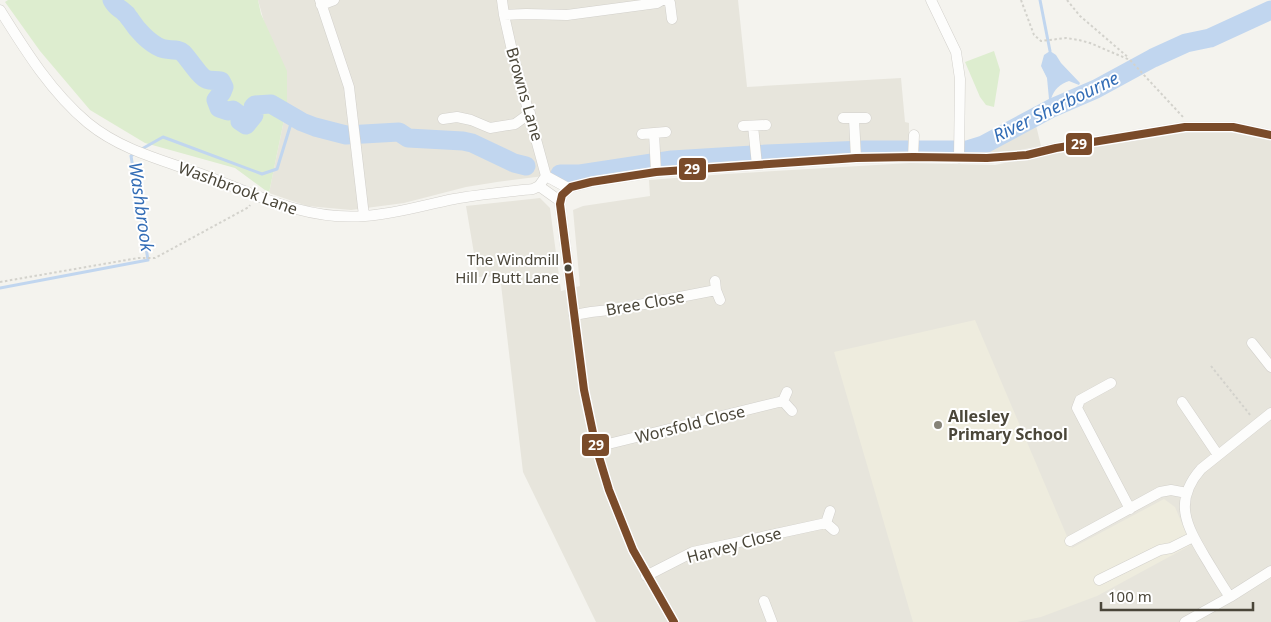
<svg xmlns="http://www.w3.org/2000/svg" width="1271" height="622" font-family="'Noto Sans',sans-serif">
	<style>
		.residential { fill: #e7e5dc }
		.education { fill: #eeecde }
		.green { fill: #ddedcf }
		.water { fill: #c1d6ef }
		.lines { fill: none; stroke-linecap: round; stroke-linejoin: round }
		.stream { stroke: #c1d6ef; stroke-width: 3 }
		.river { stroke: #c1d6ef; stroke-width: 19 }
		.minor-casing { stroke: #d2d0cb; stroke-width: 11 }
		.path { stroke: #d3d2cc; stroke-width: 2; stroke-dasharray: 2.5 2.5; stroke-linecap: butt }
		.minor { stroke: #fdfdfc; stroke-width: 10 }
		.bus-1-casing { stroke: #fff; stroke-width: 11 }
		.bus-1 { stroke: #7a4b2a; stroke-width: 8 }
		.bus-dot { fill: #4a4639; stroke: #fff; stroke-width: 2 }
		.poi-dot { fill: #868378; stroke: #fff; stroke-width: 2 }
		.labels { text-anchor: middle; stroke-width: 4; stroke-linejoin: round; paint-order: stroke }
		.bus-label { font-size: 15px; fill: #4a4639; stroke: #fff; text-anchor: end }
		.street-label { font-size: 16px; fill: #4a4639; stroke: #fff }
		.poi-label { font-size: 16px; font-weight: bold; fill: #4a4639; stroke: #fff; text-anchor: start }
		.water-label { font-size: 18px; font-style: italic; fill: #336db6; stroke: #fff }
		.line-badge { stroke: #fff; stroke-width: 2 }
		.badge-label { font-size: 14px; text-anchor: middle; font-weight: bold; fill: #fff }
	</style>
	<rect width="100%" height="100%" fill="#f4f3ee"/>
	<path class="residential" d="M258,0h480l9,87 154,-9 4,44 4,1v27l-142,4 -95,6 -92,14h-20l-63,8 -31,5 -62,16 -53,7 -44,-4 -38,-13 18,-88z
		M1034,117l7,29 -36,7 -31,1v-6l9,-3z
		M1194,130l43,2 34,7v483h-675l-73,-150 -23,-196 -22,1 -12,-71 74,-8 10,10 11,83 19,-5 -7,-76 10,-4 67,-10 -1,-16 77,-6 184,-11 85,2 46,-10z"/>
	<path class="education" d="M975,320l97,228 92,-49 11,8 16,38 -94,51 -56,21 -24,5h-104l-79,-270z"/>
	<path class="green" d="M8,0h250l3,14 26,57v34l-18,88 -34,-25 -90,-25 -55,-33 -50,-59 -35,-49z
		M994,51l6,19 -6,37 -8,-2 -6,-8 -15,-35z"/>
	<path class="water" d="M1050,51l6,4 5,8 19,20 -1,2 -10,-4c-9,3 -15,8 -18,18h-2l-2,-21 -6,-12 3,-11z"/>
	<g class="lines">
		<path class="stream" d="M1040,0l10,51
			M140,150l23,-13 99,37 15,-5 16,-52
			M0,288l148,-28 -17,-104 4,-3"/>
		<path class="river" d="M112,0c5,9 7,7 13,13 3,2 2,3 5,6 7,11 19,24 31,29 7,3 17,0 22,5 5,5 17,24 23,26 4,2 10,1 15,2l3,6 -2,5 -6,8 3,8 9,3 5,-1 8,6 -1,5 6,4 8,-10 -1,-8 2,-2 16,-1 31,18 13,5 31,8 53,-3 9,6 55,3 9,2 42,20 12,3
			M560,174h20l92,-14 95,-6 97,-4h103l16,-5 69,-37 44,-19 57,-31 33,-15 24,-5 61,-28"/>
		<defs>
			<path id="minor" d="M320,0l29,87 15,129
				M666,0l4,3 2,16
				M931,0l25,52 4,27 -1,79
				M321,5l13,-5
				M0,10c25,40 51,82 88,113 33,27 74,37 113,51 53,20 105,47 164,42 30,-2 59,-11 89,-17 26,-5 52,-7 79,-10l6,-3 7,-10 -33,-121 -9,-40 -2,-15
				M504,15l22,-1 41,1 90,-12 5,-3
				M843,118h23
				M443,119l14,-2 14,3 19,8 25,-4 15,-11
				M854,119l2,39
				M743,126l23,-1
				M753,126l4,39
				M654,133l2,39
				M642,134l24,-2
				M913,157l1,-22
				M546,176l22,12
				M539,186l21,15
				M715,281l1,9 4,10
				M574,315l17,-3 27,-3 98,-19
				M1252,343l19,24
				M1111,383l-31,17 -3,8 53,101
				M787,392l-4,9 9,10
				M1182,402l36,53
				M596,447l187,-46
				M830,511l-4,12 8,7
				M1070,541l90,-49 11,-2 16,3
				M646,576l47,-24 133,-29
				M1099,580l61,-30 11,-2 22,-11
				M1230,597c-9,-13 -17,-27 -25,-40 -19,-32 -32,-56 -4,-88l70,-56
				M764,601l8,21
				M674,622l-41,-72 -24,-60 -13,-43 -12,-57 -24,-186 2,-9 9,-8 20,-5 65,-10 200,-14 57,-1 74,1 40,-3 29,-7 129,-21h48l38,8
				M1185,622l45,-25 41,-26"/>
		</defs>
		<use href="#minor" class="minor-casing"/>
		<path class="path" d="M1021,0l13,35 7,6 25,-3 13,2 11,3 40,17 53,57
			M1067,0l13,16 49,42
			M0,282l138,-24h17l94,-51 1,-2
			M1211,366l40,50"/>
		<use href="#minor" class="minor"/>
		<defs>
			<path id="bus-1" d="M674,622l-41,-72 -24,-60 -13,-43 -12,-57 -24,-186 2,-9 9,-8 20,-5 65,-10 200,-14 57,-1 74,1 40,-3 29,-7 129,-21h48l38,8"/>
		</defs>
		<use href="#bus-1" class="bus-1-casing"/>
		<use href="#bus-1" class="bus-1"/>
	</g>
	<circle class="bus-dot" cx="568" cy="268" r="4.5"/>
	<circle class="poi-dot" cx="938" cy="425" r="5"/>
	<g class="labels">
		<g class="bus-label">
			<text x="559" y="265">The Windmill<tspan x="559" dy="18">Hill / Butt Lane</tspan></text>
		</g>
		<g class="street-label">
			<text transform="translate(525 94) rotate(74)" y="6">Browns Lane</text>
			<text transform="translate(238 188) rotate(20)" y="6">Washbrook Lane</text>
			<text transform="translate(645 303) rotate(-10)" y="6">Bree Close</text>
			<text transform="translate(690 424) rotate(-14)" y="6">Worsfold Close</text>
			<text transform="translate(734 545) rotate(-15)" y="6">Harvey Close</text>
		</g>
		<g class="poi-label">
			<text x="948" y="422">Allesley<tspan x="948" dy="18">Primary School</tspan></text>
		</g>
		<g class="water-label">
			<text transform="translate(1056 107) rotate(-26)" y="6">River Sherbourne</text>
			<text transform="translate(141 207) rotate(82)" y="6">Washbrook</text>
		</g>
	</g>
	<g class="line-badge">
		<rect x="1065" y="132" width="28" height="24" rx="5" fill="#7a4b2a"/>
		<rect x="678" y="157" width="29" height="24" rx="5" fill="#7a4b2a"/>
		<rect x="581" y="433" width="29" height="24" rx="5" fill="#7a4b2a"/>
	</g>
	<g class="badge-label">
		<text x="1079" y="149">29</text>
		<text x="692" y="174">29</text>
		<text x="596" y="450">29</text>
	</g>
	<path d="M1101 602v8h152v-8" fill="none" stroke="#4a4639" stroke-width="2.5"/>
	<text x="1108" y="602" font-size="15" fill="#4a4639" stroke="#ffffff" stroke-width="4" paint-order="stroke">100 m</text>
</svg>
